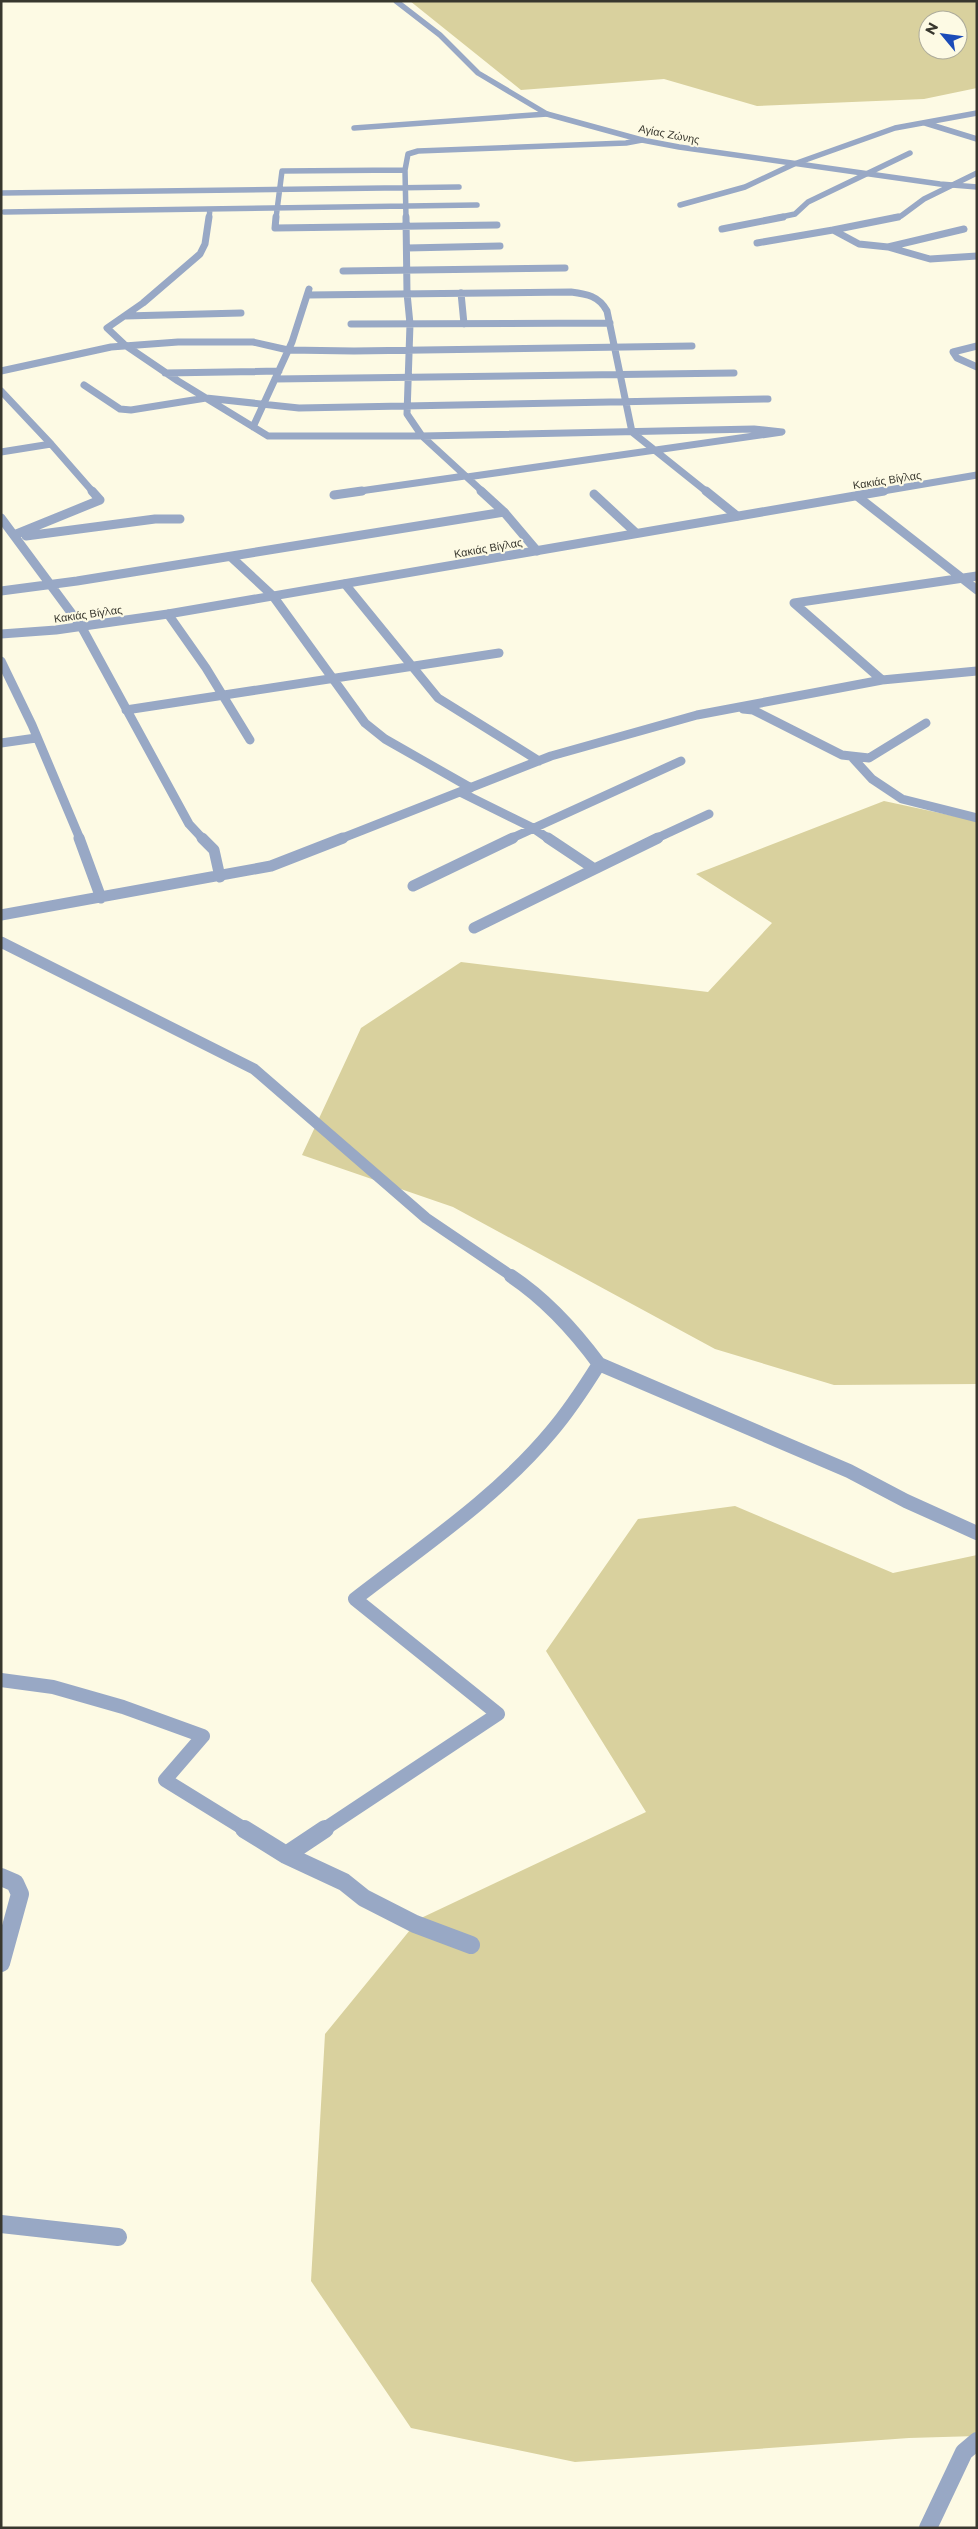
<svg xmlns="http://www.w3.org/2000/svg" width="978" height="2529" font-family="Montserrat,sans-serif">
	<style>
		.green { fill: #d9d19e; fill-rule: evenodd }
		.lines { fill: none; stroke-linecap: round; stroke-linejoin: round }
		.minor-far5 { stroke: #98a8c5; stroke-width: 5.5 }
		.minor-far4 { stroke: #98a8c5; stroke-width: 7 }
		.minor-far3 { stroke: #98a8c5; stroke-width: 9 }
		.minor-far2 { stroke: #98a8c5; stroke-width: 11 }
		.minor-far1 { stroke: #98a8c5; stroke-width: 14 }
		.minor { stroke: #98a8c5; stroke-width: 18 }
		.tertiary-far2 { stroke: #98a8c5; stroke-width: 5.5 }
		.tertiary-far1 { stroke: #98a8c5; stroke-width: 7 }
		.tertiary { stroke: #98a8c5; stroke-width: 9 }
		.labels { text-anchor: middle; stroke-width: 4; stroke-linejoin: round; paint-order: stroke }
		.far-street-label { font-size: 11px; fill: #38372e; stroke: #fdfae4 }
	</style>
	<rect width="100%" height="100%" fill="#fdfae4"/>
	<path class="green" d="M410,1h567v87l-53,11 -167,7 -93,-27 -143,11zM928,20h30v30h-30z
		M884,801l93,20v563l-143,1 -119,-36 -262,-142 -151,-52 59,-127 100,-66 247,30 64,-69 -76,-49z
		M735,1506l158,67 84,-18v881l-68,2 -334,24 -164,-34 -100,-147 14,-247 94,-115 227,-107 -100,-161 92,-132z"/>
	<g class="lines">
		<path class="minor-far5" d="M925,123l52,16
			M354,128l193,-14
			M1,193l458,-6
			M680,205l65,-18 49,-23 101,-36 82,-15
			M4,212l473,-7
			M209,218l1,-9
			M276,218l6,-47 123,-1
			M406,218l-1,-48 3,-16 10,-3 208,-8 16,-3
			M776,218l19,-4 13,-12 102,-49
			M892,218l9,-2 23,-17 53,-26"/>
		<path class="minor-far4" d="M209,217l-4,27 -5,10 -57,49 -36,25 18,17 53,36 90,55h154l61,56
			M276,217l-1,11 222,-3
			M406,217l1,76 3,31 -3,90 15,22 332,-7 28,3 -315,45
			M722,229l61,-12
			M964,229l-76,18 42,12 47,-3
			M757,243l76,-13
			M888,247l-29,-3 -26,-14 65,-13
			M407,248l93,-2
			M343,271l222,-3
			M461,293l3,31
			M308,295l263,-3c16,2 28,4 36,19l25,121 75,60
			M125,316l116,-3
			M351,324l259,-1
			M977,346l-24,6 4,6 20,9
			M1,371l110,-24 67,-5h75l35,8 66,1 338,-5
			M165,373l114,-2
			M275,379l459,-6
			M84,385l36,24 11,1 75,-12 93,10 469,-9
			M1,391l50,53
			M253,427l39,-85 17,-53
			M1,452l50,-8 42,48
			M353,492l112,-16"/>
		<path class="minor-far3" d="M481,491l23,21 33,39
			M706,491l31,25
			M594,494l42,39
			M334,495l28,-4
			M857,496l120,94
			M1,518l80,108 108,198 14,15
			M14,535l86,-35 -8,-9
			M26,536l129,-17h25
			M231,557l42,39 92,127 20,16 86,49
			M345,584l93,114 101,63
			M1,591l76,-10 427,-69
			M168,614l38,54 44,72
			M1,661l31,64 48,114
			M882,680l-88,-77 183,-27
			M743,709l10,1 89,45 27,3 57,-35
			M126,710l373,-57
			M1,743l35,-5
			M851,756l21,23 30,20 75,19
			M460,792l73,36 16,11
			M340,839l211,-83 146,-41 185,-35 95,-9
			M510,839l171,-78
			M655,839l54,-25"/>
		<path class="minor-far2" d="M79,838l22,60
			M202,838l12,12 6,27
			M548,838l45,30
			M413,886l100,-48
			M1,915l270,-49 72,-28
			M474,928l184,-90
			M1,942l253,127 172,149 87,59"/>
		<path class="minor-far1" d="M511,1276c36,24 63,54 88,88
			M1,1680l52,7 70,20 80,29 -38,44 81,50
			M323,1830l175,-116 -143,-115c67,-52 141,-101 196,-167 18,-21 33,-44 48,-68l250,107 57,30 71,32"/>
		<path class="minor" d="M244,1829l42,26 58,27 20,16 51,26 56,21
			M286,1855l39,-26
			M1,1877l14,6 5,11 -19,69
			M1,2224l117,13
			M928,2528l36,-76 13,-11"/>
		<path class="tertiary-far2" d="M396,1l44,34 38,38 69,41 95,26 37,7 261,37 37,3"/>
		<path class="tertiary-far1" d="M877,492l100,-17"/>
		<path class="tertiary" d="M1,634l55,-4 112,-16 716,-123"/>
	</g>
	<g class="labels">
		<g class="far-street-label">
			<text transform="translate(669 134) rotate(11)" y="4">Αγίας Ζώνης</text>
			<text transform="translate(887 480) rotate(-9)" y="4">Κακιάς Βίγλας</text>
			<text transform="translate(488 548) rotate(-10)" y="4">Κακιάς Βίγλας</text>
			<text transform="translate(88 614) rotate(-8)" y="4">Κακιάς Βίγλας</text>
		</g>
	</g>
	<rect width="978" height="2529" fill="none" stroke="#38372e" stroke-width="5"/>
	<g transform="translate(943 35) rotate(299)"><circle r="24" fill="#fdfae4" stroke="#aeac9b"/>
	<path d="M0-4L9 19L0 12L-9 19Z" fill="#1b4bb8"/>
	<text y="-8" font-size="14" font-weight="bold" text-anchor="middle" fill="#38372e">N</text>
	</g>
</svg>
